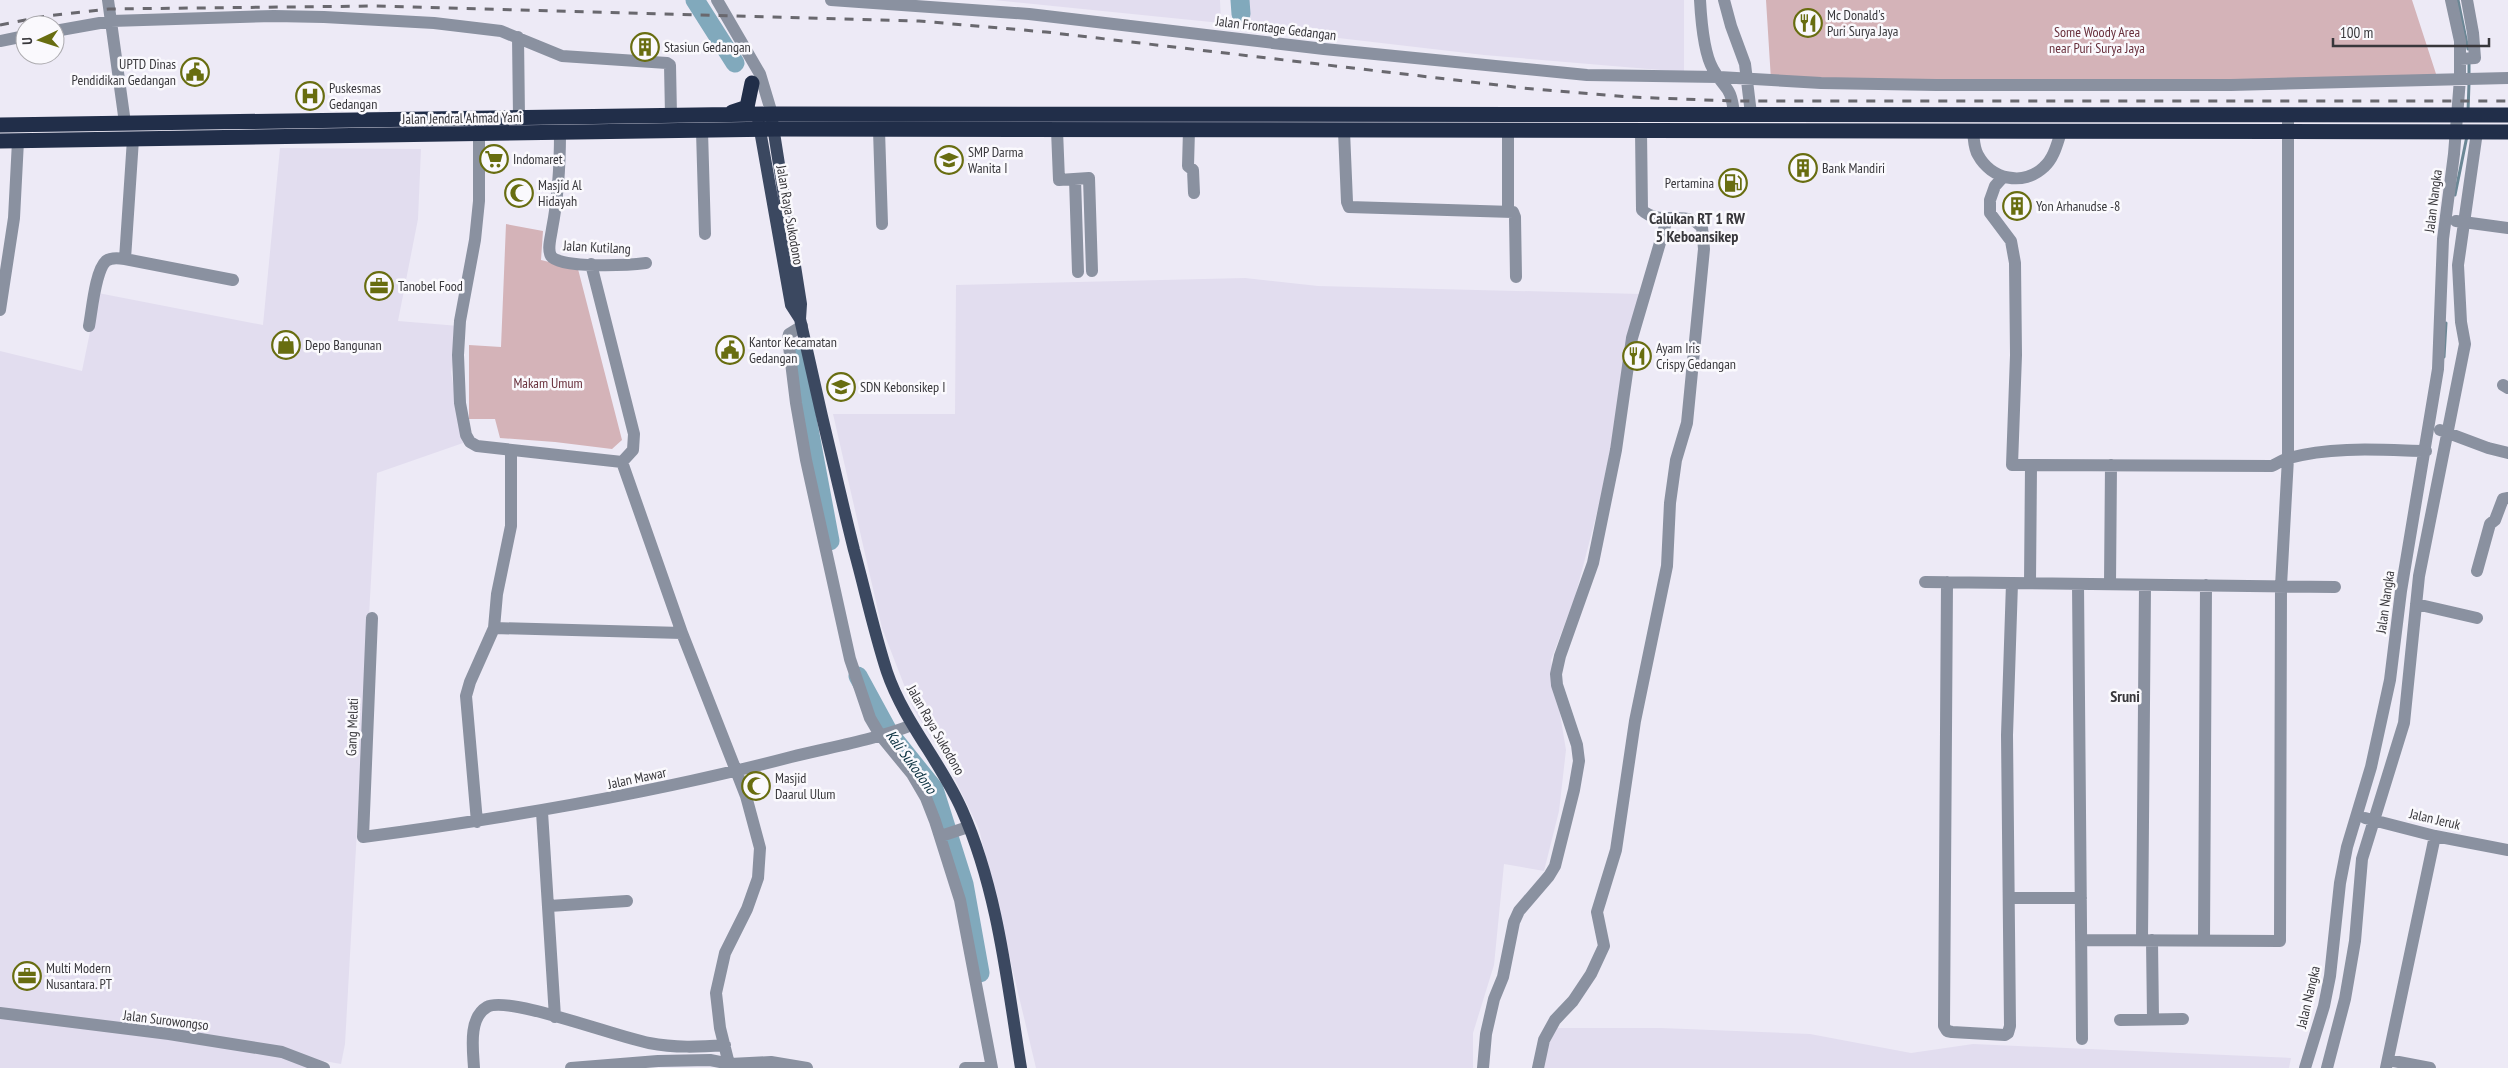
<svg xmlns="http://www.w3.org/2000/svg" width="2508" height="1068" font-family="'PT Sans Narrow',sans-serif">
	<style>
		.built { fill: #e2ddef }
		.green { fill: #d4b3b8 }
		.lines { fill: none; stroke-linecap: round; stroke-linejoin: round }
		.stream { stroke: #6b8795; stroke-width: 3 }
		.river { stroke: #81a9bc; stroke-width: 19 }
		.minor { stroke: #8a91a0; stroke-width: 12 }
		.major { stroke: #3b4860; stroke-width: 12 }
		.highway { stroke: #212e49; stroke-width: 15 }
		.rail { stroke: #69686e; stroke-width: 3; stroke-dasharray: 9 9; stroke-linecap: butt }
		.labels { text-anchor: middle; stroke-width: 5; stroke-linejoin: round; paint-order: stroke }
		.poi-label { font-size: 14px; fill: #38373b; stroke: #faf9fd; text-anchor: start }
		.street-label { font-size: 14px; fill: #38373b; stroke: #faf9fd }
		.park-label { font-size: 14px; fill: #682f3b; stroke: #faf9fd }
		.water-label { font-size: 15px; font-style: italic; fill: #092f3e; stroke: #faf9fd }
		.quarter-label { font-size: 16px; font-weight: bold; fill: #38373b; stroke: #faf9fd }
	</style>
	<rect width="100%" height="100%" fill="#edeaf6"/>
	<path class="built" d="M994,0h226l1,23z
		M1243,0h441v72l-200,-17 -239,-28z
		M280,148l141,1 -3,70 -20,102 61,5 -8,46 12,71 -86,30 -32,571 -4,20 -17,-3 1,7h-325v-717l82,20 16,-78 165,32z
		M1245,278l73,8 323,8 -41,207 -25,96 -24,63 15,90 -7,61 -15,60 -40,-7 -10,101 -21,68v35h-437l-57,-239 -31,-64 -35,-57 -31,-80 -49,-214h122l1,-129z
		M1558,1028h103l149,6 101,19 62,-9 318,14 -2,10h-750l4,-37z"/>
	<path class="green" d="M1766,0h646l26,80h-667z
		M506,224l37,7 -2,29 37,9 44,171 -10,9 -57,-7 -55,-4 -5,-19h-26v-74l32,2z"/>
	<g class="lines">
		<path class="stream" d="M2458,0l10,49
			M2469,61v16
			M2468,112l1,-29
			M2455,195l12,-59
			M2444,357l2,-34"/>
		<path class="river" d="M695,0l40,63
			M1240,0l1,14
			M795,354l35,187
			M858,676l31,57 45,56 30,95 16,89"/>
		<path class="minor" d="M108,0l17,123
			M717,0l43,74 12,40
			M831,0l198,14 295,35 263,26 132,2 102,6 115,2h295l277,-7
			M1700,0c1,18 4,54 13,69 12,22 18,15 21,45
			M1724,0l7,26 14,38 6,50
			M55,31l56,-10 163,-5 50,1 110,6 67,8 61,25 105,7 3,2 1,50
			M518,37l1,80
			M0,41l25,-5
			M2460,59l15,-1 -2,-25 -6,-33
			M879,130l3,94
			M1057,130l2,50 30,-2 3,93
			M1189,130l-1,36 5,4 1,23
			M702,131l3,103
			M1344,131l3,71 2,5 164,5 2,5 1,60
			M1973,132c1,7 1,17 5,23 13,24 45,32 66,12 10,-9 13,-23 17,-35
			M560,133c0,31 -2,65 -8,96 -1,8 -5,20 -1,27 9,13 79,9 95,7
			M479,134v67l-4,39 -15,81 -2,34 2,48 6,32 4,7 7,4 145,16
			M133,139l-8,120 108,21
			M2003,177l-8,9 -5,14v13l21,28 4,22 1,92 -4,110 260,1c6,-3 12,-7 17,-8 44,-12 93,-8 137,-7
			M1075,179l3,93
			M1508,211v-80
			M2456,221l52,7
			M591,264l43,170 -1,16 -11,12
			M0,310l14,-92 4,-77
			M89,326c3,-15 6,-55 17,-65 5,-4 13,-3 19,-2
			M802,326l-13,8 -1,4 8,65 10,57 44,199 20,59 10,17 32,39 14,24 9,23 25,79 32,168
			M2503,385l5,3
			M2440,430l48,18 20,5
			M622,462l60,171 64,163 14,52 -2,30 -11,31 -22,44 -9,40 4,35 10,40
			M2477,571l13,-47 5,-4 8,-21 5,-1
			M1925,582l410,5
			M1947,582l-3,444 3,5 5,1 53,3 3,-2 2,-7 -3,-291 5,-152
			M2030,583l1,-117
			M2078,584l4,455
			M2110,584l1,-119
			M2416,604l61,14
			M372,618l-9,219c144,-19 287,-43 428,-80 40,-10 83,-17 121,-32
			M494,628l188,5
			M542,812l13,205
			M2365,818l70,18 73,14
			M477,822l-11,-126 4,-14 24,-54 3,-34 14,-68v-76
			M941,836l27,-9
			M2011,898h70
			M549,906l78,-5
			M2081,940l199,1 1,-355 7,-128v-336
			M2142,940l3,-355
			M2152,940l1,79
			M2204,941l2,-356
			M0,1013l169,21 113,18 42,16
			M2120,1020l63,-1
			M2388,1060l42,8
			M474,1068c-1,-18 -6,-50 13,-61 21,-12 132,31 162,36 26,5 50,4 76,2
			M571,1068l87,-7 52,-1 20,4 41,-2 36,6
			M965,1068h26
			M1483,1068l3,-34 8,-35 9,-22 11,-55 5,-11 30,-35 6,-10 19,-76 5,-29 -2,-16 -20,-60 -1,-11 4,-18 33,-93 23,-113 16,-112 35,-119
			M1538,1068l6,-28 11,-20 18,-19 18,-27 13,-28 -7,-34 19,-62 19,-129 32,-155 3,-63 6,-43 11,-37 17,-174 -2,-22c-3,-2 -6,-6 -10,-7 -15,-5 -37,3 -50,-10l-1,-79
			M2305,1068l19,-62 6,-30 10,-93 7,-36 24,-80 19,-87 11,-89 37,-222 5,-130 11,-85 6,-75v-38l-9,-41
			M2327,1068l18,-69 10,-58 7,-82 42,-136 15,-147 46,-232 -4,-22 -3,-57 19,-133
			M2386,1068l49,-232"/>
		<path class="major" d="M758,119l33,186 9,14
			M772,120l29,184 -1,15c17,77 35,154 54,231 11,40 20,82 33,122 17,50 54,90 75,138 36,81 45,172 59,258"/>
		<path class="highway" d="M732,112l15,-5 5,-24
			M0,125l772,-11 1736,1
			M0,141l774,-12 1734,3"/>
		<path class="rail" d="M0,25l46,-9 63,-7 265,-3 545,15 127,11 477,56 107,9 103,4h775"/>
	</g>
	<defs>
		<symbol id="restaurant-ring" viewBox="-11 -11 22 22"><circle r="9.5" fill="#faf9fd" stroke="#686d10" stroke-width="1.5"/><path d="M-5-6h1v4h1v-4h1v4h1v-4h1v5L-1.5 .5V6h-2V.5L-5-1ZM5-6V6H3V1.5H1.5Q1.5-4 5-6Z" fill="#686d10"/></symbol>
		<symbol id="building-ring" viewBox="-11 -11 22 22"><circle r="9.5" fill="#faf9fd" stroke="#686d10" stroke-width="1.5"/><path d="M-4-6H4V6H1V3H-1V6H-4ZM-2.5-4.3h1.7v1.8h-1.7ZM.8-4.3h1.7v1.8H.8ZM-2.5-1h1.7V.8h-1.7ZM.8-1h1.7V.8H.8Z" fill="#686d10"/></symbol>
		<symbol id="civic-ring" viewBox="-11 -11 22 22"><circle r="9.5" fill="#faf9fd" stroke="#686d10" stroke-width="1.5"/><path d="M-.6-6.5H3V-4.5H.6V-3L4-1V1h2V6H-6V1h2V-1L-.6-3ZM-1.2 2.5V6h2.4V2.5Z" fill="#686d10"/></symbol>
		<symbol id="hospital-ring" viewBox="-11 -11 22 22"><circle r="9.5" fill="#faf9fd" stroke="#686d10" stroke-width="1.5"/><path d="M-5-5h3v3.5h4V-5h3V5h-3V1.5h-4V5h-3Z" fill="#686d10"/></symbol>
		<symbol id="supermarket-ring" viewBox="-11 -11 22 22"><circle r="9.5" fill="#faf9fd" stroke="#686d10" stroke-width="1.5"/><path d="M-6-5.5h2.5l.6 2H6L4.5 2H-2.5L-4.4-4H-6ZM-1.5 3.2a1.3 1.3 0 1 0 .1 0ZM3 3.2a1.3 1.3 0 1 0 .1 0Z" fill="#686d10"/></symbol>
		<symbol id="school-ring" viewBox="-11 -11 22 22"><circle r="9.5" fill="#faf9fd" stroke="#686d10" stroke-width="1.5"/><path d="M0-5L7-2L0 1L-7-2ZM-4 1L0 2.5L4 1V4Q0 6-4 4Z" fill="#686d10"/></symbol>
		<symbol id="fuel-ring" viewBox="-11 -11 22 22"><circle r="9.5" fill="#faf9fd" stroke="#686d10" stroke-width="1.5"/><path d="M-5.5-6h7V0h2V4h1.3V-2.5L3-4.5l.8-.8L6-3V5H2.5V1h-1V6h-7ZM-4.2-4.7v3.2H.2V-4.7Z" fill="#686d10"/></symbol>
		<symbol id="mosque-ring" viewBox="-11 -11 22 22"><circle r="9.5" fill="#faf9fd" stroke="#686d10" stroke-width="1.5"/><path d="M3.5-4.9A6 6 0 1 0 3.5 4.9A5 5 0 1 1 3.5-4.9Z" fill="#686d10"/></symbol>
		<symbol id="office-ring" viewBox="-11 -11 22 22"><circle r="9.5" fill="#faf9fd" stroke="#686d10" stroke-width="1.5"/><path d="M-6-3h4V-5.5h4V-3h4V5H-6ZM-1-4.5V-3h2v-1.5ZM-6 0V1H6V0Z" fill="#686d10"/></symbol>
		<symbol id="shop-ring" viewBox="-11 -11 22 22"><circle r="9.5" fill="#faf9fd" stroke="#686d10" stroke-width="1.5"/><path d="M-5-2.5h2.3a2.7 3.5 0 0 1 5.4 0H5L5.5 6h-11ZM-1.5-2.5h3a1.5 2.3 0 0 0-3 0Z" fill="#686d10"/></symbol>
	</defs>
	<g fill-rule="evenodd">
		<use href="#restaurant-ring" x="1792" y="7" width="32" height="32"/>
		<use href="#building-ring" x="629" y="31" width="32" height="32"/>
		<use href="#civic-ring" x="179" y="56" width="32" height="32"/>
		<use href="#hospital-ring" x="294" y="80" width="32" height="32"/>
		<use href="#supermarket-ring" x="478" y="143" width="32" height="32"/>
		<use href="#school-ring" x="933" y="144" width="32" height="32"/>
		<use href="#building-ring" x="1787" y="152" width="32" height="32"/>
		<use href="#fuel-ring" x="1717" y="167" width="32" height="32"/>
		<use href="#mosque-ring" x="503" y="177" width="32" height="32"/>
		<use href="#building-ring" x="2001" y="190" width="32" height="32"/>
		<use href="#office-ring" x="363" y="270" width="32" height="32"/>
		<use href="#shop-ring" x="270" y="329" width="32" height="32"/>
		<use href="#civic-ring" x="714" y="334" width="32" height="32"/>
		<use href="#restaurant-ring" x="1621" y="340" width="32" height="32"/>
		<use href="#school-ring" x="825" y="371" width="32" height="32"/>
		<use href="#mosque-ring" x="740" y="770" width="32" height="32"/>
		<use href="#office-ring" x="11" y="960" width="32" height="32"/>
	</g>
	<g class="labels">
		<g class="poi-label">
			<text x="1827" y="20">Mc Donald's<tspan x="1827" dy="16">Puri Surya Jaya</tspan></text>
			<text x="664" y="52">Stasiun Gedangan</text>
			<text x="176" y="69" text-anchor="end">UPTD Dinas<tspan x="176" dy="16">Pendidikan Gedangan</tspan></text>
			<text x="329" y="93">Puskesmas<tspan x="329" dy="16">Gedangan</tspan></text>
			<text x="968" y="157">SMP Darma<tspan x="968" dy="16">Wanita I</tspan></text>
			<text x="513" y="164">Indomaret</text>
			<text x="1822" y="173">Bank Mandiri</text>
			<text x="1714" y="188" text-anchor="end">Pertamina</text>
			<text x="538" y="190">Masjid Al<tspan x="538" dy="16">Hidayah</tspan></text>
			<text x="2036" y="211">Yon Arhanudse -8</text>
			<text x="398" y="291">Tanobel Food</text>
			<text x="749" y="347">Kantor Kecamatan<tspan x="749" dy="16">Gedangan</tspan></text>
			<text x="305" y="350">Depo Bangunan</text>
			<text x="1656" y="353">Ayam Iris<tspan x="1656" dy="16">Crispy Gedangan</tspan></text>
			<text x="860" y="392">SDN Kebonsikep I</text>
			<text x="775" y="783">Masjid<tspan x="775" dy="16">Daarul Ulum</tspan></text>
			<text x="46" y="973">Multi Modern<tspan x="46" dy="16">Nusantara. PT</tspan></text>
		</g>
		<g class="street-label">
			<text transform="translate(1276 28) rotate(7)" y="5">Jalan Frontage Gedangan</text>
			<text transform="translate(462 118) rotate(-1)" y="5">Jalan Jendral Ahmad Yani</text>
			<text transform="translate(2433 201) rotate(-83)" y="5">Jalan Nangka</text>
			<text transform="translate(790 215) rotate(80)" y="5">Jalan Raya Sukodono</text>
			<text transform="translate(597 247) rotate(3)" y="5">Jalan Kutilang</text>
			<text transform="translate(2385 602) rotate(-82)" y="5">Jalan Nangka</text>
			<text transform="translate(352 727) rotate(-88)" y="5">Gang Melati</text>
			<text transform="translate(936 730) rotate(60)" y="5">Jalan Raya Sukodono</text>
			<text transform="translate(637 778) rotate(-12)" y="5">Jalan Mawar</text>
			<text transform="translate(2435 819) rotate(13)" y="5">Jalan Jeruk</text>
			<text transform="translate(2308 997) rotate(-77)" y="5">Jalan Nangka</text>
			<text transform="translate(166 1020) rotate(7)" y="5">Jalan Surowongso</text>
		</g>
		<g class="park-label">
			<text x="2097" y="37">Some Woody Area<tspan x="2097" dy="16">near Puri Surya Jaya</tspan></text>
			<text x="548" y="388">Makam Umum</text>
		</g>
		<g class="water-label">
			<text transform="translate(911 762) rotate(54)" y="5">Kali Sukodono</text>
		</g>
		<g class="quarter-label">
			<text x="1697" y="224">Calukan RT 1 RW<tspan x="1697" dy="18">5 Keboansikep</tspan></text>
			<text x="2125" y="702">Sruni</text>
		</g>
	</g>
	<g transform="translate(40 40) rotate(266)"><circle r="24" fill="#faf9fd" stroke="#acabaf"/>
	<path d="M0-4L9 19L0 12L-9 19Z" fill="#686d10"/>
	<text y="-8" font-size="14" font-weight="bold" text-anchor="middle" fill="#38373b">U</text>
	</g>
	<path d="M2333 38v8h156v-8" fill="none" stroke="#38373b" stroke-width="2.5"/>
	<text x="2340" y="38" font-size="15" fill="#38373b" stroke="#faf9fd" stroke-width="4" paint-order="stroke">100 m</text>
</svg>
